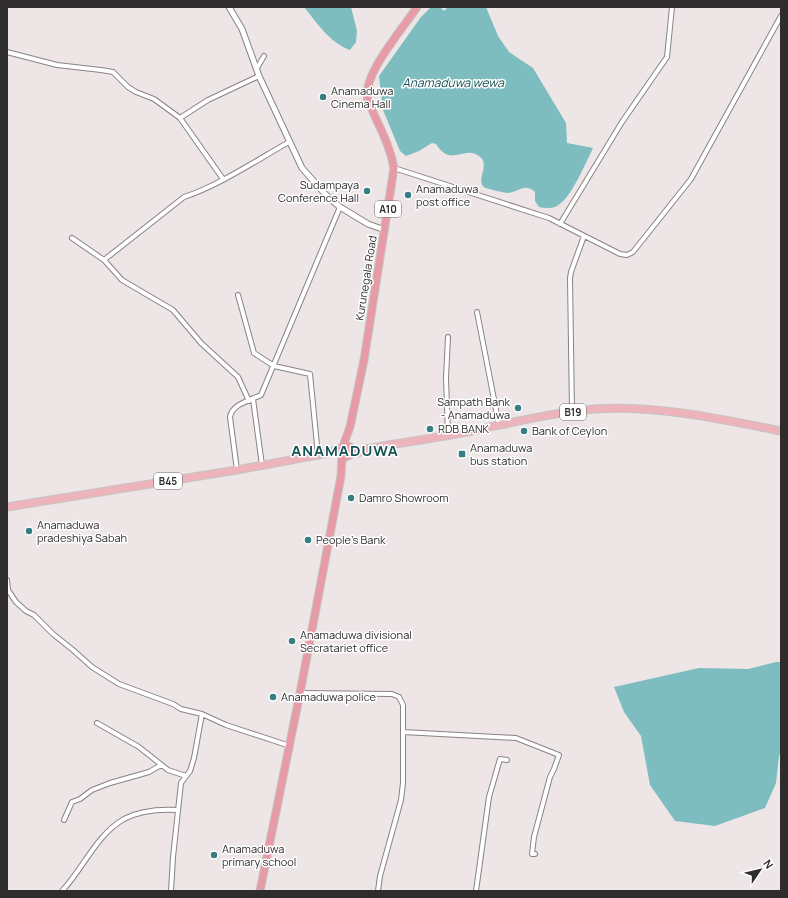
<svg xmlns="http://www.w3.org/2000/svg" width="788" height="898" font-family="Manrope,sans-serif">
	<style>
		.water { fill: #7dbdc0 }
		.lines { fill: none; stroke-linecap: round; stroke-linejoin: round }
		.minor-casing { stroke: #8a8383; stroke-width: 6 }
		.tertiary-casing { stroke: #8a8383; stroke-width: 7 }
		.primary-casing { stroke: #c5c4c4; stroke-width: 9 }
		.trunk-casing { stroke: #c5c4c4; stroke-width: 9 }
		.minor { stroke: #fff; stroke-width: 4 }
		.tertiary { stroke: #fff; stroke-width: 5 }
		.primary { stroke: #edb4bc; stroke-width: 7 }
		.trunk { stroke: #e79ba6; stroke-width: 7 }
		.poi-dot { fill: #357e82; stroke: #fff; stroke-width: 1.5 }
		.labels { text-anchor: middle; stroke-width: 3; stroke-linejoin: round; paint-order: stroke }
		.shield { fill: #fff; stroke: #6d6b6c; stroke-width: 1 }
		.shield-label { font-size: 10px; font-weight: bold; fill: #2f2c2d }
		.poi-label { font-size: 11px; fill: #2f2c2d; stroke: #fff; text-anchor: start }
		.street-label { font-size: 11px; fill: #2f2c2d; stroke: #fff }
		.water-label { font-size: 12px; font-style: italic; fill: #185053; stroke: #fff }
		.district-label { font-size: 15px; font-weight: bold; letter-spacing: 1px; fill: #135153; stroke: #fff }
	</style>
	<rect width="100%" height="100%" fill="#ede5e6"/>
	<path class="water" d="M304,7h47l6,24 -1,11 -6,8c-20,-7 -33,-27 -46,-43z
		M431,7h9l4,4 4,-4h38l12,29 11,16 24,16 33,55 1,20 26,5c-7,14 -22,51 -36,58 -5,3 -12,2 -18,1l-4,-6v-9c-11,-10 -17,1 -28,1 -6,-1 -15,-3 -21,-5 -13,-6 6,-23 -7,-32 -15,-11 -28,12 -43,-12l-4,-1 -13,8 -13,5 -6,-5 -17,-41 -4,-34 42,-59z
		M776,662h5v88l-2,6 -3,27 -11,25 -50,18 -40,-5 -25,-36 -9,-49 -17,-24 -10,-25 85,-19 49,1z"/>
	<g class="lines">
		<defs>
			<path id="minor" d="M7,52l50,13 44,5 12,2 15,15 8,5 18,7 26,19 43,61
				M257,68l7,-12
				M180,118l28,-18 51,-24
				M394,168l155,50 71,36 7,1 6,-3 58,-73 90,-163
				M560,224l62,-102 45,-65 5,-50
				M72,238l32,22 18,20 51,30 28,33 37,34 11,24
				M104,260l80,-63c34,-11 73,-37 105,-55
				M238,295l16,58 20,13 36,8 8,81
				M477,312l22,113
				M448,337l-2,41 2,57
				M253,399l9,66
				M572,412l-2,-134 1,-6 13,-36
				M237,470l-7,-53c2,-13 21,-17 31,-22l79,-188
				M7,580l1,10 8,12 10,9 8,4 19,19 20,16 19,17 27,17 54,20 8,5 21,5 24,11 64,21
				M300,693l92,1 7,3 4,8v78l-2,17 -21,76 -2,15
				M97,723l42,24 29,23 18,6
				M403,732l113,6 43,17 -5,14 -4,8 -16,60 -2,17h3
				M64,820l8,-18 8,-3 12,-9 18,-7 39,-11 12,-7
				M62,891c21,-22 34,-56 62,-72 15,-8 36,-10 54,-9
				M171,891l2,-34 8,-74 9,-12 4,-13 8,-44
				M476,891l13,-94 11,-38 7,1"/>
			<path id="tertiary" d="M229,7l13,22 17,47 43,92 24,27 14,12 28,17 17,6"/>
			<path id="primary" d="M352,453h6l8,-4c37,-7 74,-11 110,-19 39,-8 79,-18 119,-21 61,-4 126,10 186,22
				M7,507l230,-37 91,-17 13,-5"/>
			<path id="trunk" d="M343,446l7,-19 14,-67 30,-192c-5,-27 -17,-44 -26,-68 -8,-23 37,-74 49,-93
				M260,891l40,-198 41,-217 1,-21 -1,-5 4,-5 6,2 1,4 -2,4 -4,2 -4,-2"/>
		</defs>
		<use href="#minor" class="minor-casing"/>
		<use href="#tertiary" class="tertiary-casing"/>
		<use href="#primary" class="primary-casing"/>
		<use href="#trunk" class="trunk-casing"/>
		<use href="#minor" class="minor"/>
		<use href="#tertiary" class="tertiary"/>
		<use href="#primary" class="primary"/>
		<use href="#trunk" class="trunk"/>
	</g>
	<g class="poi-dot">
		<circle cx="323" cy="97" r="4"/>
		<circle cx="367" cy="191" r="4"/>
		<circle cx="408" cy="195" r="4"/>
		<circle cx="518" cy="408" r="4"/>
		<circle cx="430" cy="429" r="4"/>
		<circle cx="524" cy="431" r="4"/>
		<rect x="458" y="450" width="8" height="8" rx="2"/>
		<circle cx="351" cy="498" r="4"/>
		<circle cx="29" cy="531" r="4"/>
		<circle cx="308" cy="540" r="4"/>
		<circle cx="292" cy="641" r="4"/>
		<circle cx="273" cy="697" r="4"/>
		<circle cx="214" cy="855" r="4"/>
	</g>
	<g class="labels">
		<g class="shield">
			<rect x="375" y="201" width="26" height="16" rx="3"/>
			<rect x="560" y="404" width="26" height="16" rx="3"/>
			<rect x="154" y="473" width="28" height="16" rx="3"/>
		</g>
		<g class="shield-label">
			<text x="388" y="213">A10</text>
			<text x="573" y="416">B19</text>
			<text x="168" y="485">B45</text>
		</g>
		<g class="poi-label">
			<text x="331" y="95">Anamaduwa<tspan x="331" dy="13">Cinema Hall</tspan></text>
			<text x="359" y="189" text-anchor="end">Sudampaya<tspan x="359" dy="13">Conference Hall</tspan></text>
			<text x="416" y="193">Anamaduwa<tspan x="416" dy="13">post office</tspan></text>
			<text x="510" y="406" text-anchor="end">Sampath Bank<tspan x="510" dy="13">- Anamaduwa</tspan></text>
			<text x="438" y="433">RDB BANK</text>
			<text x="532" y="435">Bank of Ceylon</text>
			<text x="470" y="452">Anamaduwa<tspan x="470" dy="13">bus station</tspan></text>
			<text x="359" y="502">Damro Showroom</text>
			<text x="37" y="529">Anamaduwa<tspan x="37" dy="13">pradeshiya Sabah</tspan></text>
			<text x="316" y="544">People's Bank</text>
			<text x="300" y="639">Anamaduwa divisional<tspan x="300" dy="13">Secratariet office</tspan></text>
			<text x="281" y="701">Anamaduwa police</text>
			<text x="222" y="853">Anamaduwa<tspan x="222" dy="13">primary school</tspan></text>
		</g>
		<g class="street-label">
			<text transform="translate(366 278) rotate(-81)" y="4">Kurunegala Road</text>
		</g>
		<g class="water-label">
			<text x="453" y="87">Anamaduwa wewa</text>
		</g>
		<g class="district-label">
			<text x="345" y="456">ANAMADUWA</text>
		</g>
	</g>
	<rect width="788" height="898" fill="none" stroke="#2f2c2d" stroke-width="16"/>
	<g transform="translate(760 870) rotate(55)" stroke="#ffffff" stroke-width="3" paint-order="stroke">
	<path d="M0-3L7 15L0 10L-7 15Z" fill="#2f2c2d"/>
	<text y="-6" font-size="11" font-weight="bold" text-anchor="middle" fill="#2f2c2d">N</text>
	</g>
</svg>
